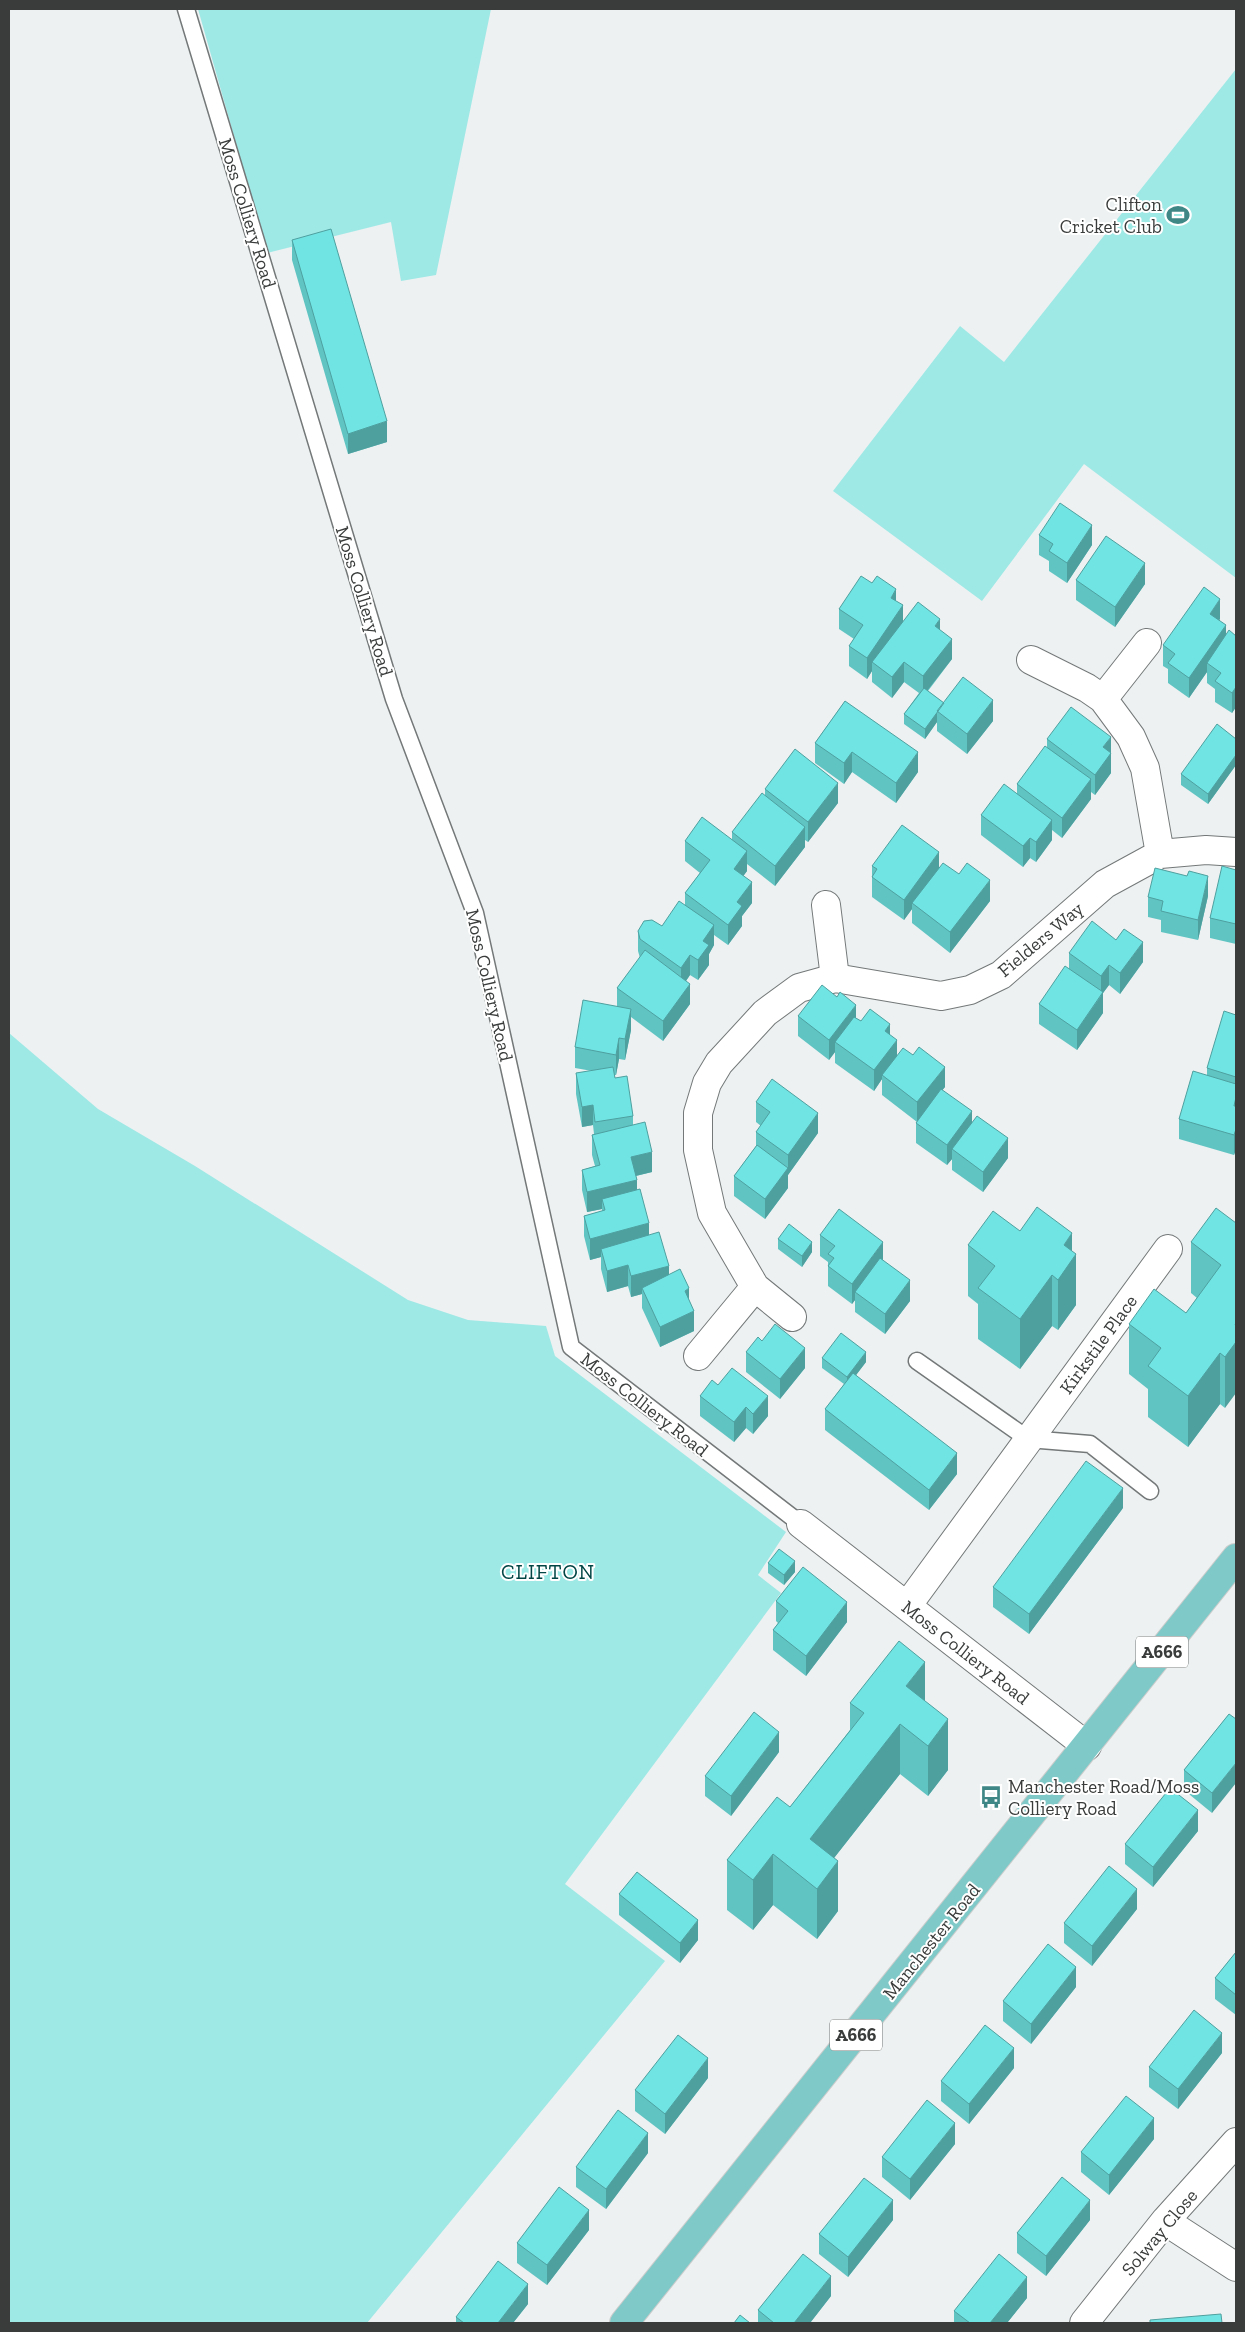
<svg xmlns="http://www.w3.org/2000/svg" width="1245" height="2332" font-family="'Zilla Slab',serif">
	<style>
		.green { fill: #9ee8e6 }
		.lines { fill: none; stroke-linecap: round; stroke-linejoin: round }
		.lane-casing { stroke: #747878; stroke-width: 19 }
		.street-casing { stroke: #747878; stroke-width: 30 }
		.primary-casing { stroke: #ccc; stroke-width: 30 }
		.lane { stroke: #fff; stroke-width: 16 }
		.street { stroke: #fff; stroke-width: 28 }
		.primary { stroke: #7fc9c8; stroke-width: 28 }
		.wall { fill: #60c4c3 }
		.shaded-wall { fill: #4ea09f }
		.building { fill: #70e4e3; stroke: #4ea09f }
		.labels { text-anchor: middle; stroke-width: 4; stroke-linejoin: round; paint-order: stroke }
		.shield { fill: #fff; stroke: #757676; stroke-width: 1 }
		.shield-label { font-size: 18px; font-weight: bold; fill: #3a3c3c }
		.poi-label { font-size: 19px; fill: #3a3c3c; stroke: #fff; text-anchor: end }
		.street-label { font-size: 19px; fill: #3a3c3c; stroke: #fff }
		.quarter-label { font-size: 21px; letter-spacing: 1px; fill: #014545; stroke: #fff }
	</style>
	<rect width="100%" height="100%" fill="#edf1f1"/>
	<path class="green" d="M198,9h293l-55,266 -35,6 -10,-59 -124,31z
		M1236,69v509l-152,-114 -102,137 -149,-110 127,-165 44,36z
		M9,1033l89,76 97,57 213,134 60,20 78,6 9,30 231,176 -28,43 23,18 -216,291 100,77 -298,362h-358z"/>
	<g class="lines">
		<defs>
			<path id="lane" d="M186,9l208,690 81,214 96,434 230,177
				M917,1361l111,78 62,5 60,47"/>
			<path id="street" d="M1031,660l56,28 16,11 28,38 14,31 15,86
				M1103,699l44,-56
				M826,905l9,73
				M792,1317l-37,-30 -43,-74 -14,-63v-37l9,-30 12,-20 46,-50 34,-25 36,-10 106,18 29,-6 31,-15 104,-91 55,-30 46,-4 30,2
				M698,1356l57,-69
				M801,1524l286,222
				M907,1606l261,-357
				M1165,2221l71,46
				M1084,2323l81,-102 71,-79"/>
			<path id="primary" d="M624,2323l612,-765"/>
		</defs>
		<use href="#lane" class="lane-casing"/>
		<use href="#street" class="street-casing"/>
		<use href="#primary" class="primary-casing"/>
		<use href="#lane" class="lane"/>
		<use href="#street" class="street"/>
		<use href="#primary" class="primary"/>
	</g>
	<path class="wall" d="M292,240l95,202 -39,12 -56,-194z
		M1039,535l53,10 -25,38 -18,-12v-10l-10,-6z
		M1076,580l69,4 -30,43 -39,-27z
		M896,601l7,21 37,8 12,29 -24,32 16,12 49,18 -26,33 -30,-23v-9l-12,17 -21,-15v-10l15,-21 -15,-11 -12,16 -20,-16v-11l-5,8 -18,-13v-20l5,-7 -15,-10v-20z
		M1220,619l-1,1 7,15 10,1v71l-4,6 -17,-11v-13l-8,-6v-11l-18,26 -21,-15v-14l-5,-3v-21z
		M845,701l73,71 -22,31 -44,-31 -8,12 -29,-21v-20z
		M1047,739l64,18v16l-16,22 -4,-3v7l-29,39 -10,-8v10l-16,22 -6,-4 -7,9 -42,-32v-20l36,-22v-9l30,-37z
		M1236,739v26l-28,39 -27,-19v-11z
		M765,789l73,14 -30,39 -3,-2v7l-30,39 -28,-22v7l-4,5 9,27 -10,13v10l-14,19 -14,-10v10l-5,9v11l-11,15 -8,-5 -4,6 4,23 -27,37 -32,-24v13l-6,30 -6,-1 -3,16h-1v3l18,38v9l19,47 -16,4 1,13 12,46 20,40 20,26 5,30 -34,16 -18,-39v-14l-11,3 -3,-11 -21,6 -6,-23v-12l-11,3 -6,-24v-20l18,-5v-2l-15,3 -5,-22v-20l13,-4 -3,-11v-20l2,-1 -1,-9 -11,2 -6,-33v-21l16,-2 -17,-3v-21l42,-40v-19l23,-30 -2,-7v-20l24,-5 23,-21v-12l15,-20 -15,-12v-20l47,-2v-7l33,-37z
		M872,866l67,2 51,33 -40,52 -38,-30v-14l-8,11 -32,-23z
		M1236,870v74l-26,-6v-20z
		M1208,896l-10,44 -37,-8v-12l-13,-3v-20z
		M1069,953l74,9 -23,32 -11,-9 -6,8v20l-26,37 -38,-26v-20l30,-35z
		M1236,1015v134l-2,6 -55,-16v-20l28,-44v-7z
		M798,1016l58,2 5,3 29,14 7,21 48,31 -3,3 30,32 36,36 -25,34 -31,-22v-11l-5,6 -31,-22v-20l1,-1 -35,-27v-16l-8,12 -39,-28v-11l-6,8 -31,-24z
		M756,1102l62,31 -30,42v13l-23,31 -31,-23v-20l22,-30v-14l5,-6 -5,-4z
		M1236,1223l-11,185 -5,-4 -32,43 -40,-30v-28l-19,-15v-50l57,-11 11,-15 -6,-5v-51z
		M1020,1231l52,20 4,54 -18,25 -6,-4 -32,43 -42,-30v-35l-10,-8v-51z
		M820,1235l63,26 27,40 -25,33 -30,-22v-12l-3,4 -24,-18v-24l-8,-6z
		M778,1239l34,13 -10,15 -24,-18z
		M746,1352l59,16 -25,31 -34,-27z
		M822,1358l44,4 -10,13 101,99 -28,36 -104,-80v-21l19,-25 -22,-16z
		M718,1385l50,31 -15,18 -7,-6 -12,14 -34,-26v-20z
		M1123,1508l-94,126 -36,-27v-20z
		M768,1563l27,9 -11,13 -16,-12z
		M776,1601l71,21 -41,54 -33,-26v-20l5,-7 -2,-2z
		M925,1701l23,69 -20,26 -28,-22 -66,84 4,53 -21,28 -44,-34 -20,25 -26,-20v-50l63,-53 60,-77v-27z
		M1229,1714l-17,99 -28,-23v-20z
		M779,1752l-48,64 -26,-20v-20z
		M1198,1831l-45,56 -28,-23v-20z
		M619,1894l79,46 -18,23 -61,-48z
		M1137,1909l-45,57 -28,-23v-20z
		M1236,1952v63l-21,-16v-21z
		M1076,1987l-45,57 -28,-23v-20z
		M1222,2053l-44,56 -29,-22v-20z
		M1014,2068l-45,56 -28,-23v-20z
		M708,2078l-43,56 -30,-23v-21z
		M1154,2139l-45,56 -28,-23v-20z
		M955,2144l-45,56 -28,-23v-20z
		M648,2153l-42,56 -30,-22v-20z
		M893,2220l-45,57 -29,-23v-20z
		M1090,2220l-44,56 -29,-23v-20z
		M589,2230l-42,55 -30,-22v-20z
		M831,2296l-21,27h-52v-13z
		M1027,2298l-20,25h-53v-12z
		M528,2304l-15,19h-57v-6z"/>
	<path class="shaded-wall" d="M387,421v21l-39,12v-20z
		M1092,525v20l-25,38v-20z
		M1145,563v21l-30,43v-20z
		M896,589v20l-5,-11z
		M1220,599v20l-10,15v-20z
		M903,605v21l-31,36v9l-5,8v-21z
		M940,619v20l-5,-13z
		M1226,625v20l-19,18v9l-18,26v-20z
		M952,639v20l-29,37v-20z
		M904,662v20l-12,16v-21z
		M1236,687v20l-4,6v-20z
		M993,700v21l-26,33v-20z
		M937,712v10l-12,17v-10z
		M1111,737v36l-16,22v-20l8,-28z
		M852,752v20l-8,12v-21z
		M918,752v20l-22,31v-20z
		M1236,755v10l-28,39v-10z
		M1091,779v20l-29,39v-20z
		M838,783v20l-30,39v-20z
		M1052,820v20l-16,22v-20z
		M805,827v20l-30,39v-20z
		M1030,838v20l-7,9v-21z
		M747,851v20l-13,18v-20z
		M939,852v21l-27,30v6l-8,11v-20z
		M1208,876v20l-10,44v-20z
		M990,880v21l-40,52v-21z
		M752,882v21l-10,13v10l-14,19v-20l9,-23z
		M714,925v20l-5,9v11l-11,15v-20l5,-19z
		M1143,942v20l-23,32v-21z
		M690,955v20l-9,13v-20z
		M1109,965v20l-6,8v20l-26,37v-20l24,-34v-20z
		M690,984v20l-27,37v-20z
		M856,1005v20l-21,17v10l-6,8v-20z
		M631,1009v21l-6,30v-21z
		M890,1024v20l-5,-13z
		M619,1038v21l-3,16v-20z
		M897,1040v20l-15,15v4l-8,12v-21z
		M945,1067v20l-28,35v-20z
		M593,1105v20l-11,2v-20z
		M972,1111v21l-20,17v10l-5,6v-20z
		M818,1113v20l-30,42v-20z
		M1236,1129v20l-2,6v-20z
		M1008,1138v20l-25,34v-20z
		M652,1152v20l-21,5v-20z
		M788,1168v20l-23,31v-20z
		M637,1180v20l-35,-1v10l-15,3v-20z
		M649,1223v20l-48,6v8l-11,3v-21z
		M1072,1233v27l4,-6v51l-18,25v-50l6,-35z
		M812,1242v10l-10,15v-11z
		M883,1242v20l-28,30v8l-3,4v-20z
		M628,1265v21l-21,6v-21z
		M669,1266v20l-27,2v6l-11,3v-21z
		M1052,1275v51l-32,43v-50z
		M910,1280v21l-25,33v-20z
		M689,1288v21l-4,-18z
		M694,1311v20l-34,16v-20z
		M1236,1323v70l-11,15v-51l10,-32z
		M805,1348v20l-25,31v-20z
		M866,1352v10l-19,25v-10z
		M1220,1353v51l-32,43v-51z
		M768,1396v20l-15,18v-20z
		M746,1407v21l-12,14v-20z
		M957,1453v21l-28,36v-20z
		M1123,1488v20l-94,126v-20z
		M795,1561v11l-11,13v-10z
		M847,1602v20l-41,54v-20z
		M925,1662v50l-19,-26z
		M948,1719v51l-20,26v-50z
		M900,1724v50l-88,112 -2,-47z
		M779,1732v20l-48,64v-20z
		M1236,1763v20l-24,30v-20z
		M1198,1810v21l-45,56v-20z
		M773,1854v51l-20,25v-50z
		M838,1861v50l-21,28v-50z
		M1137,1889v20l-45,57v-20z
		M698,1920v20l-18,23v-20z
		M1076,1967v20l-45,57v-20z
		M1222,2033v20l-44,56v-20z
		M1014,2048v20l-45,56v-20z
		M708,2058v20l-43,56v-20z
		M1154,2118v21l-45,56v-20z
		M955,2123v21l-45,56v-21z
		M648,2133v20l-42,56v-20z
		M893,2200v20l-45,57v-20z
		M1090,2200v20l-44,56v-20z
		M589,2210v20l-42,55v-20z
		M831,2276v20l-21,27h-16z
		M1027,2277v21l-20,25h-17z
		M528,2284v20l-15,19h-15z"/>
	<path class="building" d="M331,229l56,192 -39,13 -56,-194z
		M1060,503l32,22 -25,38 -18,-12 4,-7 -14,-9z
		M1106,536l39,27 -30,44 -39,-27z
		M861,576l11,7 5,-7 19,13 -5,9 12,7 -36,53 -18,-12 14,-21 -24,-16z
		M1204,587l16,12 -10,15 16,11 -37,53 -21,-15 7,-9 -12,-9z
		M918,602l22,17 -5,7 17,13 -29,37 -19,-14 -12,15 -20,-15z
		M1229,630l7,6v51l-4,6 -17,-12 6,-8 -14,-10z
		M963,677l30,23 -26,34 -30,-23z
		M924,688l20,15 -19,26 -21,-15z
		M845,701l73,51 -22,31 -44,-31 -8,11 -29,-20z
		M1071,707l40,30 -8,10 8,6 -16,22 -48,-36z
		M1217,724l19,15v16l-28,39 -27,-20z
		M1045,746l46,33 -29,39 -45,-34z
		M795,749l43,34 -30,39 -43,-33z
		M1004,784l48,36 -16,22 -6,-4 -7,8 -42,-31z
		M762,793l43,34 -30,39 -43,-34z
		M702,817l45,34 -13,18 18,13 -15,20 5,4 -14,19 -43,-32 25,-33 -25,-19z
		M902,825l37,27 -35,48 -32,-23 5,-8 -5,-3z
		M943,863l16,11 8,-11 23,17 -40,52 -38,-29z
		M1222,866l14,4v54l-26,-6z
		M1155,868l32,8 2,-5 19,5 -10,44 -37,-9 2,-10 -15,-4z
		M679,901l35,24 -11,16 6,4 -11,15 -8,-5 -9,13 -41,-29 -2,-8 6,-10 8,-1 10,6z
		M1092,921l24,19 8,-11 19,13 -23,31 -11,-8 -8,11 -32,-23z
		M645,950l45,34 -27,37 -46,-33z
		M1065,966l38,26 -26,38 -38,-26z
		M822,985l15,12 3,-5 16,13 -27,35 -31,-24z
		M583,1000l48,9 -6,30 -6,-1 -3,17 -41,-8z
		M870,1009l20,15 -5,7 12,9 -23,30 -39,-28 19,-25 7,4z
		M1224,1011l12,4v62l-29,-9z
		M919,1047l26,20 -28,35 -35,-27 21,-27 10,7z
		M613,1067l2,11 12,-2 6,40 -38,6 -2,-17 -11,2 -6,-34z
		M1193,1071l43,13v13l-2,9h2v23l-2,6 -55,-16z
		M772,1079l46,34 -30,42 -32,-23 14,-20 -14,-10z
		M941,1089l31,22 -25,34 -31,-22z
		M977,1116l31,22 -25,34 -31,-23z
		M645,1122l7,30 -21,5 6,23 -50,12 -5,-22 18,-5 -8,-30z
		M757,1145l31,23 -23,31 -31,-23z
		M640,1189l9,34 -59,16 -6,-23 21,-6 -3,-11z
		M1037,1207l35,26 -8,12 12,9 -18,26 -6,-5 -32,44 -42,-31 17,-22 -27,-21 25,-34 27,20z
		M1216,1208l20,15v100l-1,2 1,1v16l-11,15 -5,-4 -32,43 -40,-30 13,-18 -32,-24 25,-35 32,24 35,-48 -30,-23z
		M839,1209l44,33 -31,42 -24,-18 6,-8 -6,-4 7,-8 -15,-11z
		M789,1224l23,18 -10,14 -24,-17z
		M659,1232l10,34 -38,10 -3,-11 -21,6 -6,-22z
		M880,1258l30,22 -25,34 -30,-22z
		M680,1269l9,19 -4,3 9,20 -34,16 -18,-39z
		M775,1324l30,24 -25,31 -34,-27 12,-15 4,4z
		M841,1333l25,19 -19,25 -25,-19z
		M732,1368l36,28 -15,18 -7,-7 -12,15 -34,-26 12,-16 6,5z
		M853,1373l104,80 -28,37 -104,-81z
		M1086,1461l37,27 -94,126 -36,-27z
		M779,1549l16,12 -11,14 -16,-12z
		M803,1567l44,35 -41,54 -33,-26 15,-19 -12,-10z
		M899,1641l26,21 -19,24 42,33 -20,27 -28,-22 -90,115 28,22 -21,28 -44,-35 -20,26 -26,-20 50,-63 13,10 74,-94 -14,-10z
		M754,1712l25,20 -48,64 -26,-20z
		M1229,1714l7,5v44l-24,30 -28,-23z
		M1170,1788l28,22 -45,57 -28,-23z
		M1109,1866l28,23 -45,57 -28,-23z
		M637,1872l61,48 -18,23 -61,-49z
		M1048,1944l28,23 -45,57 -28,-23z
		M1236,1952v43l-21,-17z
		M1194,2010l28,23 -44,56 -29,-22z
		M985,2025l29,23 -45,56 -28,-23z
		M678,2035l30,23 -43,56 -30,-24z
		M1126,2096l28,22 -45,57 -28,-23z
		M927,2100l28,23 -45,56 -28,-22z
		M618,2110l30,23 -42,56 -30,-22z
		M1062,2177l28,23 -44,56 -29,-23z
		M864,2178l29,22 -45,57 -29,-23z
		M559,2187l30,23 -42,55 -30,-22z
		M803,2254l28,22 -37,47h-20l-16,-13z
		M999,2254l28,23 -37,46h-20l-16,-12z
		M498,2261l30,23 -30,39h-34l-8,-6z
		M1221,2314l1,9h-72v-3z
		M740,2315l10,8h-16z"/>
	<defs>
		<symbol id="stadium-bare" viewBox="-9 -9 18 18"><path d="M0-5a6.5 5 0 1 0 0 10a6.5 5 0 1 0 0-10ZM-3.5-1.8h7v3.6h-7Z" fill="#3f8786" stroke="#fff" stroke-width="2.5" paint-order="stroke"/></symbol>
		<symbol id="bus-bare" viewBox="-9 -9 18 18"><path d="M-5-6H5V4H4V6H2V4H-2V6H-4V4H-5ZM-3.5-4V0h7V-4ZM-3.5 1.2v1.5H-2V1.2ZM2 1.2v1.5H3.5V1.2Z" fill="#3f8786" stroke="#fff" stroke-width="2.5" paint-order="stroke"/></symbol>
	</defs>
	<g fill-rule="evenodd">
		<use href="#stadium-bare" x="1162" y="199" width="32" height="32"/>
		<use href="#bus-bare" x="975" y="1781" width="32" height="32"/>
	</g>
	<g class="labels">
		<g class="shield">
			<rect x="1136" y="1636.5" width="52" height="31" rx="4"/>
			<rect x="830" y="2019.5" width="52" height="31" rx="4"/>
		</g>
		<g class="shield-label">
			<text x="1162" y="1658">A666</text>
			<text x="856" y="2041">A666</text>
		</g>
		<g class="poi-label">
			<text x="1162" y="211">Clifton<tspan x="1162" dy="22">Cricket Club</tspan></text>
			<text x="1008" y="1793" text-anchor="start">Manchester Road/Moss<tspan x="1008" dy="22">Colliery Road</tspan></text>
		</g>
		<g class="street-label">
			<text transform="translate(248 213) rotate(73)" y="7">Moss Colliery Road</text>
			<text transform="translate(365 601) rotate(73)" y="7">Moss Colliery Road</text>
			<text transform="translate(1040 939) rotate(-40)" y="7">Fielders Way</text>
			<text transform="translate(490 985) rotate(77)" y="7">Moss Colliery Road</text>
			<text transform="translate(1098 1344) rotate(-54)" y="7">Kirkstile Place</text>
			<text transform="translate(645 1404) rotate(38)" y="7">Moss Colliery Road</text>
			<text transform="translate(966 1652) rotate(38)" y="7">Moss Colliery Road</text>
			<text transform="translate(931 1941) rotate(-51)" y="7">Manchester Road</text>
			<text transform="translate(1159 2232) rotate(-50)" y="7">Solway Close</text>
		</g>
		<g class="quarter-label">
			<text x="548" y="1579">CLIFTON</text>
		</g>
	</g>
	<rect width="1245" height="2332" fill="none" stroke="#3a3c3c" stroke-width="20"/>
</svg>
